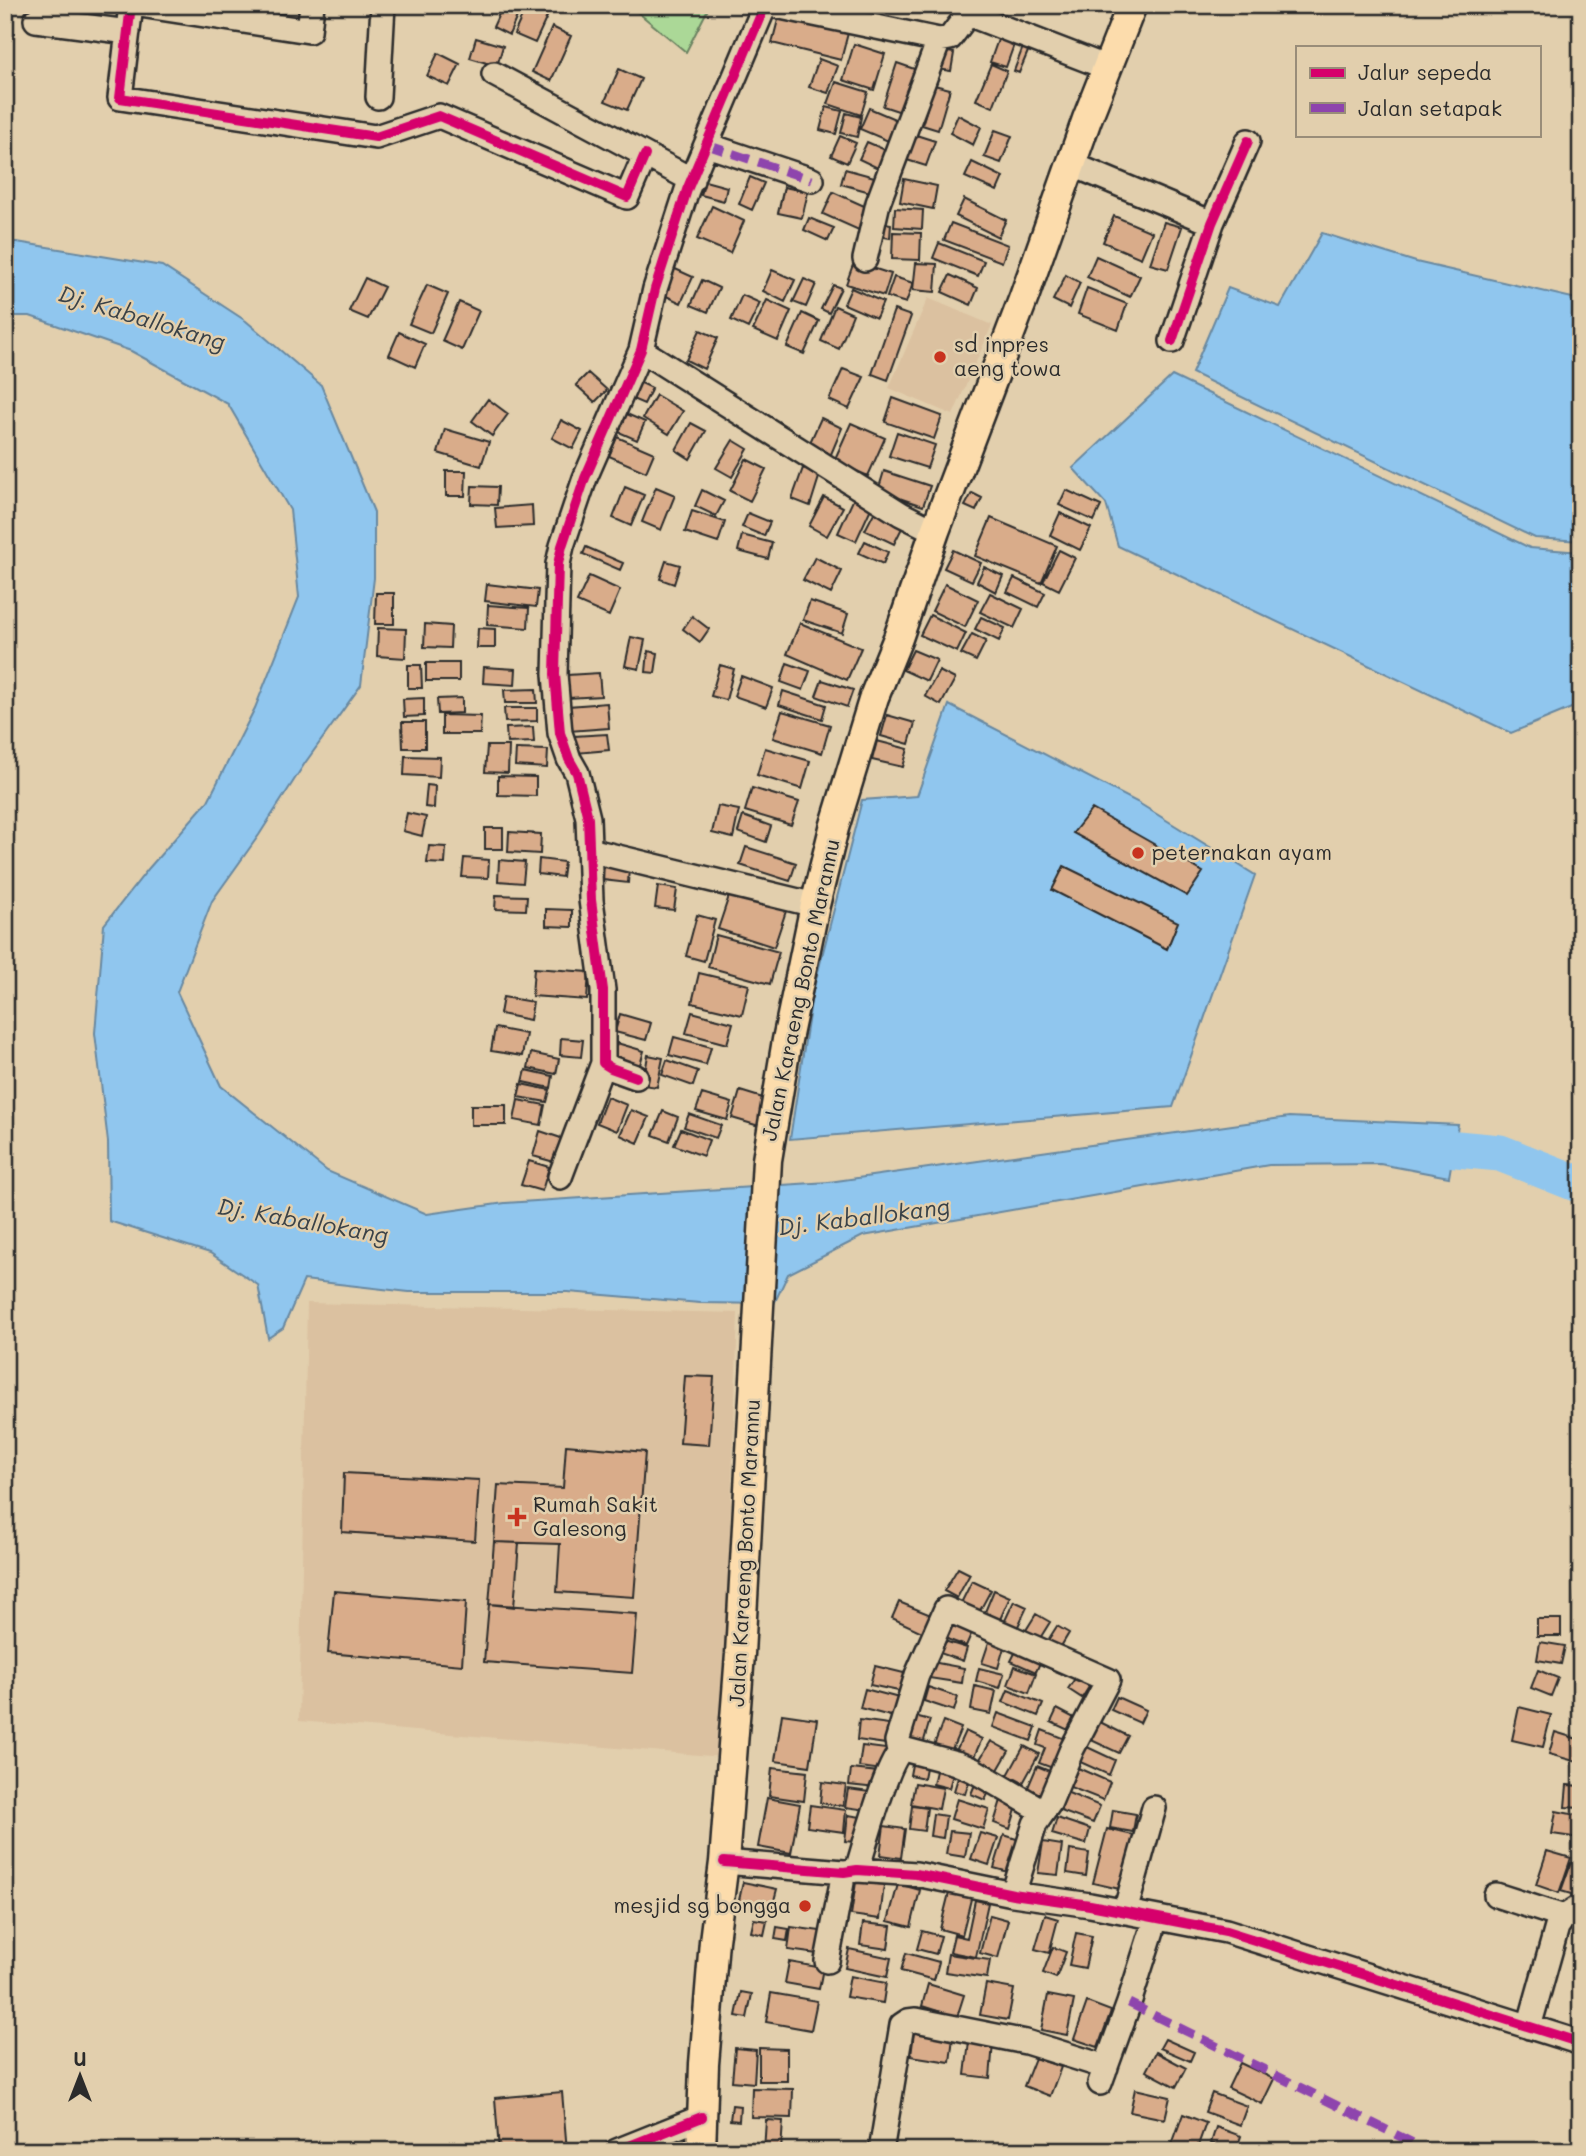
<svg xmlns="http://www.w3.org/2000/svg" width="1586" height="2156" font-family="Mali,sans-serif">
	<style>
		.built { fill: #dbc1a0 }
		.green { fill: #abd897; stroke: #6b8261; stroke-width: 2 }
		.water { fill: #90c6ee; stroke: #6888a0; stroke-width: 2 }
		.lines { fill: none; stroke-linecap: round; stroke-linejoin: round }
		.river { stroke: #90c6ee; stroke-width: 37 }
		.building { fill: #d9ac8a; stroke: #2b2b2b; stroke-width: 2 }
		.minor-casing { stroke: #2b2b2b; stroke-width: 28 }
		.major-casing { stroke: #2b2b2b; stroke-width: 33 }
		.minor { stroke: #e2cfad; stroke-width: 23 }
		.major { stroke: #fcdcac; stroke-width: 28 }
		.quiet { stroke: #8e44ad; stroke-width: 9; stroke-dasharray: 18 9; stroke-linecap: butt }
		.cycleway-casing { stroke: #e2cfad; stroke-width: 15 }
		.cycleway { stroke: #d6006c; stroke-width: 10 }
		.poi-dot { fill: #c8321e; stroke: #e2cfad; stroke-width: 2.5 }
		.labels { text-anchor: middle; stroke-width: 5; stroke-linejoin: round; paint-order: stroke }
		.poi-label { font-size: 21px; fill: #2b2b2b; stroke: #e2cfad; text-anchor: start }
		.street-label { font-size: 21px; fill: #2b2b2b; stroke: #e2cfad }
		.water-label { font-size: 23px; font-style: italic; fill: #3a4248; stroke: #e2cfad }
	</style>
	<rect width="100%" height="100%" fill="#e2cfad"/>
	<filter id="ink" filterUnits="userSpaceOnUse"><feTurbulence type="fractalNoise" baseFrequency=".0143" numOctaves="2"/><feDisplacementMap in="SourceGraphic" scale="14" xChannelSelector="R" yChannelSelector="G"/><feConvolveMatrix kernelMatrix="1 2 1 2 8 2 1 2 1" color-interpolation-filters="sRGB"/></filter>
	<g filter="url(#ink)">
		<path class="built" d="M928,298l64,27 -39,90 -64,-27z
			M307,1303l431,10 -16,444 -423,-36z"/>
		<path class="green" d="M629,5h81l-24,47z"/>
		<path class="water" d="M1322,233l94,29 165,38v241l-46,-3 -343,-165 36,-85 52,19z
			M5,242h12l145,24 84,55 75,64 53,127v66l-13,107 -56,78 -46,72 -47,66 -35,91 44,94 106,85 100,43 78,-11 324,-21 460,-65 169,8 -9,52 -69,-13 -111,1 -406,71 -75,38 -14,30 -74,-1 -132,-11h-159l-105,-12 -21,48 -15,10 -10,-53 -48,-32 -101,-32 -1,-79 -13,-109 9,-108 45,-57 59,-67 47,-93 44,-111 -9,-87 -62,-106 -97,-53 -101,-35h-25z
			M1172,376l358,172 51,4v105l-7,50 -63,26 -393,-187 -12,-42 -33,-36z
			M949,705l188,97 118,73 -82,232 -383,32 22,-144 50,-195 55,-4z"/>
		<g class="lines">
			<path class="river" d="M1403,1144l97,9 81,32"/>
		</g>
		<path class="building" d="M503,5h19l-13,30 -16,-8z
			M527,5h18l6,3 -16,35 -21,-9z
			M1083,5h23l-4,9z
			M779,16l69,17 -7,27 -69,-17z
			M552,27l19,9 -20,45 -19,-9z
			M1000,34l16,5 -10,28 -16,-5z
			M476,38l27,8 -6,20 -27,-8z
			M854,44l31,10 -11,36 -31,-10z
			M1023,47l6,2 -10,24 -5,-2z
			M940,51l14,2 -3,18 -14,-2z
			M438,53l22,11 -11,22 -22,-10z
			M819,59l19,7 -10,27 -19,-6z
			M897,63l20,7 -13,43 -21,-7z
			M991,64l16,7 -14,36 -17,-7z
			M619,69l22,10 -14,31 -22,-9z
			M836,82l32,10 -7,23 -33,-11z
			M934,85l16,4 -12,41 -16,-5z
			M826,107l16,4 -6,23 -16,-4z
			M869,108l33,14 -9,21 -33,-14z
			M846,113l15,4 -4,20 -16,-4z
			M958,115l23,12 -8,18 -23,-12z
			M995,130l17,6 -11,27 -17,-6z
			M916,135l19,6 -9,25 -19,-6z
			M840,136l16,7 -9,20 -16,-7z
			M867,142l23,10 -8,18 -23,-11z
			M972,162l31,15 -6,14 -32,-14z
			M845,169l33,9 -4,15 -33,-9z
			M750,177l14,6 -12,27 -13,-6z
			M904,179l33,7 -4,23 -33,-7z
			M705,181l22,6 -3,14 -23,-6z
			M784,187l24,5 -6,26 -24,-5z
			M833,192l38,17 -10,22 -38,-17z
			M964,199l42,21 -8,17 -42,-21z
			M712,206l32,15 -14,32 -33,-14z
			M895,208l28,2 -1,19 -28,-2z
			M1114,216l38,16 -11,26 -38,-16z
			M809,218l25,10 -6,13 -24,-11z
			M1164,222l18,5 -14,42 -18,-5z
			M885,223l6,1 -1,14 -6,-1z
			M951,223l57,22 -6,17 -58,-22z
			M893,232l28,1 -1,27 -28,-1z
			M939,243l45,18 -6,15 -45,-18z
			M1096,256l44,20 -10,21 -43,-20z
			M854,262l37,12 -7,22 -38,-12z
			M916,263l21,1 -2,28 -22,-2z
			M673,268l20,9 -12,26 -19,-9z
			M772,270l23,10 -10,22 -22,-11z
			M950,275l28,13 -7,17 -29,-13z
			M1066,275l14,8 -11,25 -16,-8z
			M894,277l19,6 -7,20 -19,-6z
			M365,278l19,9 -16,32 -19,-8z
			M804,279l12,5 -10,23 -13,-5z
			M702,280l17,8 -11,24 -17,-7z
			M427,285l21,9 -17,39 -22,-9z
			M833,285l8,3 -12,25 -8,-4z
			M851,288l32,14 -7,16 -32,-14z
			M1087,288l40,16 -9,26 -40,-16z
			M742,295l18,8 -12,25 -17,-8z
			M767,300l24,11 -13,30 -25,-11z
			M459,302l20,9 -17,39 -20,-9z
			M835,306l18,8 -14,35 -18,-8z
			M894,310l17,6 -23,64 -16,-6z
			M802,313l17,8 -15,33 -17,-7z
			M700,330l18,8 -14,31 -18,-9z
			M399,332l26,12 -10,23 -26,-12z
			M843,369l21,8 -15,32 -20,-9z
			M588,373l19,17 -12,12 -19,-17z
			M637,381l15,7 -8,16 -14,-6z
			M656,395l27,16 -14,23 -26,-16z
			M893,398l49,18 -8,23 -49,-17z
			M488,399l20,15 -16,22 -20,-15z
			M620,411l25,11 -8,18 -25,-11z
			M821,418l21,10 -13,31 -22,-10z
			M561,420l21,11 -9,18 -21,-11z
			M691,423l15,8 -16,28 -14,-9z
			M851,423l34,15 -17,38 -34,-15z
			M445,429l44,13 -8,24 -43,-13z
			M897,432l38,13 -8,23 -38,-12z
			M617,437l37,16 -8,19 -37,-16z
			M733,440l15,9 -16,28 -16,-9z
			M746,459l20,10 -16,32 -20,-10z
			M803,468l17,6 -10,32 -18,-7z
			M446,471h20l-1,25h-19z
			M884,471l46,15 -7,20 -45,-15z
			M472,486l26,1 -1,18 -26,-1z
			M625,487l19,8 -13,31 -18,-8z
			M656,487l19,8 -14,35 -19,-8z
			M702,490l22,11 -8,15 -21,-10z
			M1066,490l35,16 -7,15 -35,-16z
			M972,493l10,5 -6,13 -11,-5z
			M824,497l19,10 -16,29 -18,-10z
			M854,498l18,8 -16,35 -18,-8z
			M532,505l1,21 -36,2 -2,-20z
			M877,507l28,15 -11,22 -29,-14z
			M692,511l33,11 -7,21 -33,-11z
			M748,513l22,9 -6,14 -22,-9z
			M1060,513l31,15 -11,22 -30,-15z
			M991,518l66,28 -16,37 -66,-27z
			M742,535l30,8 -4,16 -30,-8z
			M865,541l23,11 -5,12 -24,-11z
			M586,547l37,16 -3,7 -37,-16z
			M953,550l28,13 -9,18 -28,-13z
			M1059,550l16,8 -16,32 -16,-8z
			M815,557l27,14 -11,23 -28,-14z
			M666,561l14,4 -6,19 -14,-5z
			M984,567l19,9 -7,16 -19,-10z
			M589,576l31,14 -11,26 -32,-14z
			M1014,578l31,15 -7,14 -31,-15z
			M487,584l51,6 -2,17 -51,-6z
			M945,584l33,16 -13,27 -33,-16z
			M376,593h18v31h-19z
			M990,593l33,16 -9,19 -34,-16z
			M810,601l38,13 -6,19 -39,-13z
			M488,605l41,3 -1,20 -41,-3z
			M930,615l36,18 -9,19 -37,-17z
			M692,616l17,13 -9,13 -17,-13z
			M981,617l24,11 -6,13 -24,-12z
			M800,623l61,25 -14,32 -60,-26z
			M425,624l26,2 -1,22 -26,-1z
			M378,628l28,1 -1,29 -28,-2z
			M478,628l17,1v19h-18z
			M972,634l14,7 -10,20 -15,-7z
			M631,637l14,3 -6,29 -14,-3z
			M913,650l24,10 -10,21 -24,-11z
			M648,651l10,2 -3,20 -9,-1z
			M426,663h33v18h-33z
			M787,663l23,8 -7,19 -22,-8z
			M408,665h13l1,23h-14z
			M720,665l14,4 -8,31 -15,-4z
			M484,667l32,2 -1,16 -32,-2z
			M939,671l16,8 -14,26 -16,-9z
			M599,673l2,23 -33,2 -1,-23z
			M741,676l32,12 -7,19 -32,-11z
			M822,680l31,10 -6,17 -31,-11z
			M536,689l1,14h-32l-1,-13z
			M783,691l43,14 -4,14 -43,-14z
			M424,698v18l-20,1 -1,-18z
			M462,698v15l-24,1 -1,-15z
			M607,703l2,25 -40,3 -1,-25z
			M504,708h33v13l-32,1z
			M782,711l48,14 -8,28 -49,-15z
			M442,715l39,1 -1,18h-38z
			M887,715l28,8 -6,21 -28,-8z
			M402,722h23v26h-22z
			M533,727l1,15 -27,1 -1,-15z
			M607,734l2,16 -33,3 -2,-17z
			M877,741l31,8 -5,18 -31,-7z
			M487,746h22l-1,27 -23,-1z
			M765,748l45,13 -8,28 -45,-14z
			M516,749l32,1 -1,18 -32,-2z
			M405,756l35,1 -1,20 -35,-2z
			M498,776l38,1v19l-38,-1z
			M427,785l8,1 -1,22 -9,-1z
			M752,788l47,14 -8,23 -46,-14z
			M718,806l21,4 -6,28 -21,-5z
			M1092,809l111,63 -16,24 -114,-63z
			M407,813l19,4 -4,19 -19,-5z
			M743,816l28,10 -5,16 -28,-10z
			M485,828h18v21h-18z
			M509,832l32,2 -1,20 -32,-2z
			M429,846l17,1 -1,17 -18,-1z
			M746,847l50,16 -6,18 -50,-16z
			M464,858l25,2 -1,18 -26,-1z
			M539,859l25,3 -2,15 -24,-3z
			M499,860l26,2 -2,21 -25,-2z
			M604,864l25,3 -1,16 -25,-3z
			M1064,866l114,56 -11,27 -115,-59z
			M658,886l19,3 -3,21 -19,-2z
			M731,890l56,18 -13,39 -56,-18z
			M496,895l31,1 -1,14 -31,-1z
			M546,909l26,1v17l-26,-1z
			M697,915l18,5 -11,41 -18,-5z
			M716,935l63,17 -9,32 -62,-17z
			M534,968l55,4 -2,28 -55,-4z
			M699,973l50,12 -7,30 -50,-12z
			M503,997l30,5 -3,18 -30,-6z
			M692,1012l41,11 -6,21 -41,-11z
			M620,1014l31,9 -5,17 -31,-8z
			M495,1028l31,6 -4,22 -31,-5z
			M674,1037l37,10 -5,18 -37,-10z
			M561,1038l22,2 -2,17 -21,-2z
			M617,1043l27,8 -5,17 -27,-9z
			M531,1053l28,6 -3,15 -28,-6z
			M648,1055l15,3 -6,29 -14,-2z
			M667,1060l31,11 -5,15 -31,-11z
			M526,1070l27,6 -2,12 -28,-6z
			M521,1084l29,6 -3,12 -29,-5z
			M740,1091l26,8 -7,27 -27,-8z
			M702,1094l30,9 -5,17 -31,-9z
			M607,1097l20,8 -10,26 -20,-8z
			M518,1100l27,5 -4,20 -27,-5z
			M471,1105h35v20h-35z
			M631,1110l18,7 -11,26 -18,-8z
			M663,1111l15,6 -9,24 -16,-6z
			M689,1114l32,11 -5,13 -32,-11z
			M681,1129l28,11 -6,16 -29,-11z
			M540,1131l21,7 -7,24 -21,-6z
			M529,1161l20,6 -7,24 -21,-6z
			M685,1376l29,1 -5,68 -29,-2z
			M566,1445l79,7 -11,145 -77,-5 3,-48 -66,-2 4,-57 65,3z
			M344,1473l135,7 -4,61 -133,-9z
			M494,1542l25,1 -5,64 -25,-3z
			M958,1568l12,6 -13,24 -13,-7z
			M972,1581l19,9 -14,26 -18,-9z
			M1576,1589l5,1v11h-6z
			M994,1590l16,7 -13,29 -15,-7z
			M334,1591l132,11 -4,63 -134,-12z
			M1014,1601l13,6 -13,28 -13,-6z
			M899,1602l32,13 -7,18 -32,-15z
			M489,1604l148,10 -5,59 -148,-11z
			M1036,1614l14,8 -13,21 -14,-8z
			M952,1617l23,8 -9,21 -22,-8z
			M1537,1619h24v17h-24z
			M1057,1626l12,7 -12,20 -12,-8z
			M990,1639l15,5 -7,24 -16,-5z
			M941,1640l26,8 -4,13 -26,-9z
			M1540,1642l25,4 -4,18 -24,-4z
			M1018,1647l24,11 -6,14 -25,-11z
			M932,1662l32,6 -2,15 -33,-5z
			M875,1666l37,9 -4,18 -38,-8z
			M1015,1666l21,8 -7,19 -21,-8z
			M979,1668l25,6 -4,14 -24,-7z
			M1538,1670l20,8 -7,18 -20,-8z
			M1078,1674l14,8 -10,16 -14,-9z
			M975,1686l21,5 -5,23 -20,-4z
			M928,1687l30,10 -4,14 -30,-10z
			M865,1689l34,9 -5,19 -34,-9z
			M1008,1690l35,14 -5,12 -35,-14z
			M1117,1697l29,13 -6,13 -29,-13z
			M1519,1707l32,8 -8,32 -31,-7z
			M1057,1709l25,13 -5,12 -26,-12z
			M998,1713l38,14 -5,14 -38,-14z
			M782,1714l35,5 -7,47 -35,-5z
			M915,1716l15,4 -7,24 -15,-5z
			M859,1720l30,4 -3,20 -29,-4z
			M943,1721l18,7 -11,26 -17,-6z
			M1098,1721l30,15 -9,17 -30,-14z
			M1042,1730l28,11 -12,29 -19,-7 6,-15 -8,-3z
			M965,1731l17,8 -10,22 -17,-8z
			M1555,1732l26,8v23l-32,-9z
			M991,1741l18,10 -14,24 -18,-11z
			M862,1746l24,3 -3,21 -24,-3z
			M1024,1746l15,8 -16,29 -15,-8z
			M1085,1746l30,14 -6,15 -31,-14z
			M914,1754l14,3 -4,21 -14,-3z
			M938,1762l17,5 -6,21 -16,-4z
			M1037,1766l22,9 -11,26 -22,-9z
			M772,1768l35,4 -3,29 -35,-5z
			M1078,1768l32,14 -7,18 -33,-13z
			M851,1769l27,3 -2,16 -27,-3z
			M960,1771l11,3 -6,20 -11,-3z
			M978,1777l15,7 -8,16 -14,-6z
			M822,1782l24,3 -3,21 -23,-3z
			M915,1783l28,5 -4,21 -28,-5z
			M1567,1785l14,1 -1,22 -15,-1z
			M848,1789l29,4 -3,18 -29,-4z
			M1066,1792l34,14 -7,17 -35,-13z
			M1002,1797l16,6 -8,26 -16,-6z
			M767,1798l33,6 -9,49 -33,-6z
			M957,1799l32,10 -6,20 -32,-10z
			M810,1805l36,5 -2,22 -37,-5z
			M912,1806l15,2 -3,23 -15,-2z
			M1113,1810l23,4 -3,18 -23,-4z
			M1556,1811l25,5 -1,22 -28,-4z
			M933,1814l13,2 -3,22 -13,-2z
			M848,1815l20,3 -3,25 -20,-2z
			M1057,1818l33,11 -4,15 -34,-10z
			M884,1826l21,3 -4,29 -21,-3z
			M1107,1829l30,7 -13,54 -31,-7z
			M950,1831l19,2 -4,24 -19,-3z
			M980,1833l18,5 -9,27 -18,-6z
			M1004,1835l22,7 -10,32 -22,-6z
			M1043,1842l19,3 -4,30 -20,-2z
			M1070,1850l19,3 -3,23 -19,-3z
			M1547,1851l24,7 -12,35 -23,-8z
			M1571,1863l10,3v31l-20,-6z
			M743,1882l34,7 -6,23 -33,-7z
			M856,1882l28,3 -4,34 -29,-4z
			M898,1884l22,6 -9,37 -23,-6z
			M950,1889l22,6 -10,40 -22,-6z
			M975,1900l13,3 -12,54 -26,-5 4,-17 13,3z
			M990,1915l18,5 -10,38 -18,-5z
			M1045,1915l13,4 -9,34 -14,-4z
			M754,1919l13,2 -3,14 -13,-3z
			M863,1923l28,3 -3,23 -28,-4z
			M777,1927l12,2 -2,12 -12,-2z
			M791,1927l37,5 -3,23 -37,-5z
			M922,1931l19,5 -5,18 -19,-5z
			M1076,1933l16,3 -7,32 -16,-3z
			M1053,1947l13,5 -10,26 -13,-5z
			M849,1949l42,9 -4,19 -42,-9z
			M906,1953l33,9 -5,18 -33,-9z
			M948,1954l42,6 -3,18 -42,-6z
			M789,1962l34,6 -4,21 -34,-6z
			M850,1976l36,7 -3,20 -37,-6z
			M928,1984l36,11 -7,22 -35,-11z
			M986,1984l28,5 -6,31 -28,-5z
			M741,1992l11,2 -5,24 -11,-2z
			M771,1993l46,8 -6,29 -45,-8z
			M1048,1995l26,5 -7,35 -26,-5z
			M1087,2002l24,9 -13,36 -24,-8z
			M914,2032l39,5 -3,25 -39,-6z
			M1165,2039l29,13 -4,9 -30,-13z
			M969,2041l24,2 -3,35 -25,-3z
			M735,2048l21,2 -2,33 -22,-2z
			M759,2048l28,1v32h-28z
			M1156,2052l30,16 -10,19 -30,-16z
			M1035,2058l26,9 -11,29 -26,-10z
			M1240,2063l34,16 -12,25 -34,-16z
			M752,2088l41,1 -1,29 -41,-1z
			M1135,2089l35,8 -5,22 -35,-7z
			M562,2092l5,59h-68l-4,-53z
			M1212,2093l35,13 -7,19 -35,-13z
			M732,2105l8,1 -1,15 -9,-1z
			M1183,2114l23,9 -10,28 -26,-1z
			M766,2120l17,1 -2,30h-17z
			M1216,2127l25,9 -5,15 -25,-8z"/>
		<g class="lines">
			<defs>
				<path id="minor" d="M131,5l-11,93 256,39 63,-21 188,81 18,-42
					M140,5l169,26 3,-26
					M771,5l168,35 11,-2 12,-16 6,-17
					M965,13l143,55
					M36,20l92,12
					M494,74l198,106
					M378,97l5,-92
					M707,145l105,35
					M1071,164l141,59
					M865,259l13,-56 61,-163
					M1172,341l40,-118 36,-82
					M641,350l260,164 34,17
					M589,850l226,55
					M636,1077l-25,-9 -8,-5v-73l-12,-90 -3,-82 -11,-45 -8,-14 -9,-26 -5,-59 3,-110 4,-18 23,-68 56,-128 14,-61 32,-99 78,-185
					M560,1177l43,-114
					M899,1751l-2,-10 20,-66 29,-66 162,71 -36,69 -22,53 -15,22 -22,70
					M724,1862l120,10 13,-2 59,4 97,20 77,11 136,26 355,112
					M857,1870c7,-22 30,-110 46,-121l53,14 17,7 70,41
					M1496,1895l68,22
					M1125,1912l29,-104
					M827,1961l17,-89
					M1529,2027l28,-100 7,-10 17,-11
					M1100,2083l29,-80 27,-85
					M617,2151l85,-34
					M881,2151l21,-126 6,-4 8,-1 110,22 80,25"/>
				<path id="major" d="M701,2151l3,-87 10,-123 10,-79 16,-208 27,-494 20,-120 28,-135 19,-77 40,-131 24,-59 37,-107 89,-234 63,-178 45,-114"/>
			</defs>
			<use href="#minor" class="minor-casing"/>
			<use href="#major" class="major-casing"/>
			<use href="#minor" class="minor"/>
			<use href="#major" class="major"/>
			<path class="quiet" d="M707,145l105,35
				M1129,2003l282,139 11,9"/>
			<defs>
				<path id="cycleway" d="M131,5l-11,93 256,39 63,-21 188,81 18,-42
					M1172,341l40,-118 36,-82
					M636,1077l-25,-9 -8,-5v-73l-12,-90 -3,-82 -11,-45 -8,-14 -9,-26 -5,-59 3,-110 4,-18 23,-68 56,-128 14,-61 32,-99 78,-185
					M724,1862l120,10 13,-2 59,4 97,20 77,11 136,26 355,112
					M617,2151l85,-34"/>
			</defs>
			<use href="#cycleway" class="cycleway-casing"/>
			<use href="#cycleway" class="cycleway"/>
		</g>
	</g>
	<g class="poi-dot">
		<circle cx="940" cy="357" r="7"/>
		<circle cx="1138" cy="853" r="7"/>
		<path d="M513.5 1506.5h7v7h7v7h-7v7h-7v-7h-7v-7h7z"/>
		<circle cx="805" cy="1906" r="7"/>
	</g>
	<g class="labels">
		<g class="poi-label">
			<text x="954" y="352">sd inpres<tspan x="954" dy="24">aeng towa</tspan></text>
			<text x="1152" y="860">peternakan ayam</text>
			<text x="533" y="1512">Rumah Sakit<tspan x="533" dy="24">Galesong</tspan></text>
			<text x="791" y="1913" text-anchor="end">mesjid sg bongga</text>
		</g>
		<g class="street-label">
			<text transform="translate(801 990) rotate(-78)" y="7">Jalan Karaeng Bonto Marannu</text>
			<text transform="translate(745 1553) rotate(-87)" y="7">Jalan Karaeng Bonto Marannu</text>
		</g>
		<g class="water-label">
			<text transform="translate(142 318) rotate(17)" y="8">Dj. Kaballokang</text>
			<text transform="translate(864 1217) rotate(-7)" y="8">Dj. Kaballokang</text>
			<text transform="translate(303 1221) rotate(10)" y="8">Dj. Kaballokang</text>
		</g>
	</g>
	<rect width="1586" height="2156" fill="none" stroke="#e2cfad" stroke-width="28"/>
	<rect x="14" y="14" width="1558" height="2128" fill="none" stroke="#2b2b2b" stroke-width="2.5" filter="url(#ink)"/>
	<rect x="1296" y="46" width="245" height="91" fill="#e2cfad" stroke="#998d79" stroke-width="2"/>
	<rect x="1310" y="68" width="35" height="10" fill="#d6006c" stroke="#998d79" stroke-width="2"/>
	<text x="1358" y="80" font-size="21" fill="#2b2b2b">Jalur sepeda</text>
	<rect x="1310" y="103" width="35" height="10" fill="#8e44ad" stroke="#998d79" stroke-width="2"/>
	<text x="1358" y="116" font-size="21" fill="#2b2b2b">Jalan setapak</text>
	<g transform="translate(80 2076)" stroke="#e2cfad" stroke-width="5" paint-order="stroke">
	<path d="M0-5L12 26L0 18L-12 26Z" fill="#2b2b2b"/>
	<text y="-10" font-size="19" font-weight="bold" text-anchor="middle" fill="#2b2b2b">U</text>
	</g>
</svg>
